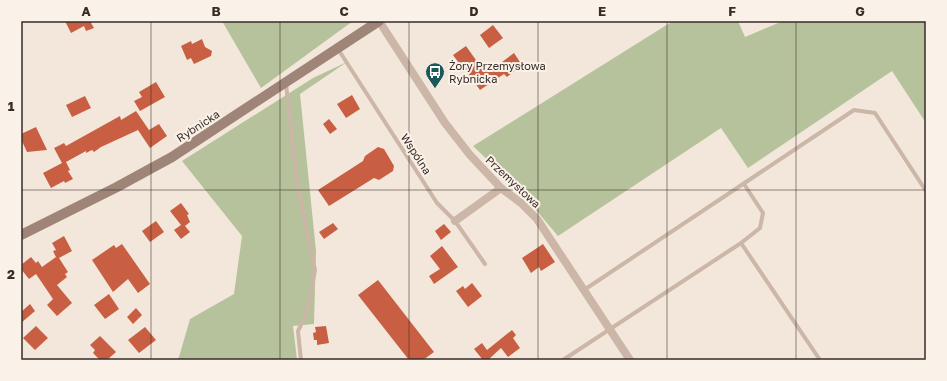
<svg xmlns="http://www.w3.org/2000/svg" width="947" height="381" font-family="'Golos Text',sans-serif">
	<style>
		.green { fill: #b6c29b }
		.building { fill: #c95f42 }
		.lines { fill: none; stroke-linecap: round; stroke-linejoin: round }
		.lane { stroke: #cbb6a7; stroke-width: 4 }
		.street { stroke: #cbb6a7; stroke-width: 8 }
		.secondary { stroke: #9f8578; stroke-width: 10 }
		.grid { fill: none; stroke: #372c28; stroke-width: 1; stroke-opacity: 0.55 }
		.labels { text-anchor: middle; stroke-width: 4; stroke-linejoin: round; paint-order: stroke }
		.poi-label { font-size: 11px; fill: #372c28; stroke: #faf1e8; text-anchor: start }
		.street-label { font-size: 11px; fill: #372c28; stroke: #faf1e8 }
		.neatline { fill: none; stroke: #372c28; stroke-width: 1.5 }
		.grid-label { font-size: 13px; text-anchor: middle; font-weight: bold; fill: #372c28 }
	</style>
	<rect width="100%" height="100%" fill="#f3e7db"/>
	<path class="green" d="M222,21h131l-92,67z
		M673,21h65l7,16 38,-16h143v102l-34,-52 -144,97 -27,-40 -163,108 -39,-46 -46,-44z
		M347,62l-47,32 16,157 -2,73 -21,2 4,34h-121l3,-3 11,-38 44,-25 8,-58 -60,-75 131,-83z"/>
	<path class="building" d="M65,21h29l-3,2 3,5 -8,3 -2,-5 -13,7z
		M493,25l10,13 -14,10 -9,-13z
		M202,39l3,8 7,4 -1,5 -17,8 -3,-6 -4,2 -6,-14 10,-5 1,3z
		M466,46l17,24 3,-3 3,5 25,-19 8,12 -15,12 -3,-3 -24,16 -15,-21 -1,1 -11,-15z
		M156,82l9,15 -25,14 -6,-10 8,-4 -3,-5z
		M352,95l8,14 -14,9 -9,-14z
		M85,96l6,12 -19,9 -6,-12z
		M136,111l13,19 10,-6 8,12 -17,12 -12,-18 -37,17 -7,5 -2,-2 -6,3v-2l-20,11 4,8 -2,1 5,8 -8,4 -1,-2 -13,7 -8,-15 19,-10 -8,-15 10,-5 2,3 54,-30 1,4z
		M329,119l8,10 -7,5 -7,-10z
		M36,127l11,23 -20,2 -6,-13v-5z
		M378,147l6,2 10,17 -1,5 -14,9 -5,-2 -45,28 -11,-16 45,-29 2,-5z
		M181,203l8,11 -2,1 3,7 -5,4 5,6 -9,7 -7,-9 7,-5 -11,-14z
		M156,221l8,11 -14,10 -8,-11z
		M333,223l5,6 -14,10 -5,-7z
		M444,224l7,8 -10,8 -6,-9z
		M64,236l8,15 -13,7 9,14 -3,2 2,3 -10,8 15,18 -15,13 -10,-11 6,-6 -17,-25 -7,5 -8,-10v-4l10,-8 5,6 2,-2 4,6 14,-10 -3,-6 3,-1 -4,-7z
		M122,244l28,40 -12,9 -10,-14 -15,13 -21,-32 22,-15 2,3z
		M543,244l12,18 -14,9 -2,-4 -8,6 -9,-15z
		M442,246l16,21 -24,17 -5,-8 11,-7 -10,-13z
		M378,280l56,72 -11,8h-14l-51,-65z
		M472,283l10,13 -14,11 -12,-16 7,-5 2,3z
		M109,294l10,15 -14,10 -11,-14z
		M30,304l5,7 -14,12v-11z
		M136,308l6,7 -9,9 -6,-7z
		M36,326l12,12 -13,12 -12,-12z
		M326,326l3,17 -12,2v-5h-3l-1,-7 3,-1 -1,-5z
		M145,327l11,13 -17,13 -11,-13z
		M512,330l4,5 -3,3 7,10 -12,9 -7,-9 -13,12h-5l-9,-11 8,-6 5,7z
		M100,336l16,16 -9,8h-7l-7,-7 2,-3 -5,-5z"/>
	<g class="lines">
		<path class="lane" d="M338,49l99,154 18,18 30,43
			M286,84l11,99 18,87 -5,29 -5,18 -7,14 3,29
			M741,243l79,117
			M584,290l270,-180 21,3 51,78
			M563,360l178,-117 19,-15 3,-15 -19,-29"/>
		<path class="street" d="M379,21l66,102 25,32 31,33 20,15 16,16 93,141
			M455,221l46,-33"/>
		<path class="secondary" d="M21,235l96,-48 55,-30 207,-136"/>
	</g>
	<path class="grid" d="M151,21v339M280,21v339M409,21v339M538,21v339M667,21v339M796,21v339M21,190h905"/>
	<defs>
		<symbol id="bus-pin" viewBox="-11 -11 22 30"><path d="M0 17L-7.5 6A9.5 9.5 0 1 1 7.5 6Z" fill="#1c585a" stroke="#faf1e8"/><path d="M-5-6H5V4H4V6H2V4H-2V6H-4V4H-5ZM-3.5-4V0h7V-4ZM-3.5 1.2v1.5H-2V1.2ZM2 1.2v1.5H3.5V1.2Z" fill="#fff"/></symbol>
	</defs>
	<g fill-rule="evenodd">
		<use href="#bus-pin" x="424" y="61" width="22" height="30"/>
	</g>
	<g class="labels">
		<g class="poi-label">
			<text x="449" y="70">Żory Przemysłowa<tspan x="449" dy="13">Rybnicka</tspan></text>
		</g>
		<g class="street-label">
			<text transform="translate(198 126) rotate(-33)" y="4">Rybnicka</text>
			<text transform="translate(416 154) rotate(57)" y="4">Wspólna</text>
			<text transform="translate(513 182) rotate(43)" y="4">Przemysłowa</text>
		</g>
	</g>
	<rect width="947" height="381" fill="none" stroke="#faf1e8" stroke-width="44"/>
	<rect x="22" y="22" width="903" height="337" class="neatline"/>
	<g class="grid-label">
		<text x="86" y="16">A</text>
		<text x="216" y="16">B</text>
		<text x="344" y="16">C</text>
		<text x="474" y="16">D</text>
		<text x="602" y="16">E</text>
		<text x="732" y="16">F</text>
		<text x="860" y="16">G</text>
		<text x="11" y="111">1</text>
		<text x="11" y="279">2</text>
	</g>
</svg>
